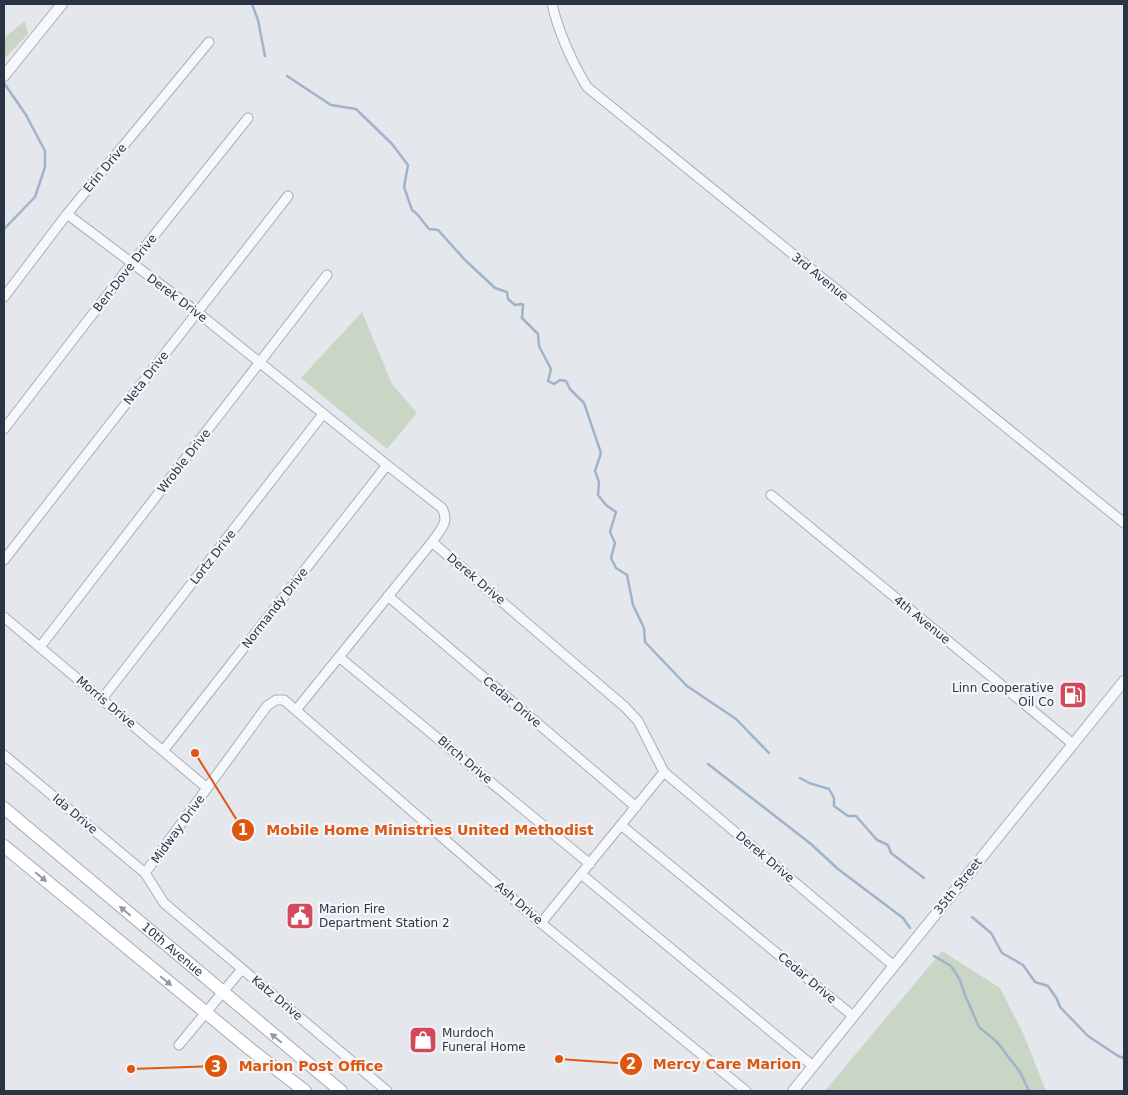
<svg xmlns="http://www.w3.org/2000/svg" width="1128" height="1095" font-family="'DejaVu Sans',sans-serif">
	<style>
		.green { fill: #c9d6c5 }
		.lines { fill: none; stroke-linecap: round; stroke-linejoin: round }
		.stream { stroke: #9fb4cc; stroke-width: 2.5 }
		.minor-casing { stroke: #a9aeb7; stroke-width: 11 }
		.tertiary-casing { stroke: #a9aeb7; stroke-width: 12 }
		.primary-casing { stroke: #a3abb8; stroke-width: 14 }
		.minor { stroke: #f7f8fa; stroke-width: 9 }
		.tertiary { stroke: #f7f8fa; stroke-width: 10 }
		.primary { stroke: #fff; stroke-width: 12 }
		.oneway { fill: #959aa2 }
		.labels { text-anchor: middle; stroke-width: 4.5; stroke-linejoin: round; paint-order: stroke }
		.street-label { font-size: 12px; fill: #2b3445; stroke: #f4f6f9 }
		.poi-label { font-size: 12px; fill: #2b3445; stroke: #f4f6f9; text-anchor: start }
		.leader { fill: none; stroke: #df570f; stroke-width: 2 }
		.callout-dot { fill: #df570f; stroke: #f4f6f9; stroke-width: 2 }
		.mark-label { font-size: 15px; text-anchor: middle; font-weight: bold; fill: #fff }
		.callout-label { font-size: 14px; text-anchor: middle; font-weight: bold; fill: #df570f; stroke: #f4f6f9; stroke-width: 4.5; stroke-linejoin: round; paint-order: stroke }
	</style>
	<rect width="100%" height="100%" fill="#e4e7ec"/>
	<path class="green" d="M25,21l3,13 -24,25v-21z
		M362,312l30,72 25,29 -30,36 -86,-71z
		M942,951l58,37 23,45 23,58h-221z"/>
	<g class="lines">
		<path class="stream" d="M252,4l6,16 7,36
			M287,76l44,29 25,4 36,35 16,21 -4,22 8,23 5,4 12,15 9,1 27,30 30,28 12,4 1,7 7,6 7,-1 1,1 -1,13 16,16 1,12 12,23 -3,12 6,3 6,-4 6,1 4,8 14,14 17,50 -6,18 4,11 -1,13 8,10 10,7 -6,20 5,11 -4,15 5,10 11,7 6,30 11,23 1,14 42,44 49,33 33,34
			M4,83l22,32 19,36v16l-10,30 -31,32
			M708,764l103,80 27,25 65,49 7,10
			M800,778l9,5 20,6 5,9v8l14,10h8l21,24 11,5 3,8 33,25
			M972,917l19,16 11,20 21,12 12,17 13,4 9,13 3,8 28,29 30,20 6,2
			M934,956l17,10 9,14 5,15 14,32 18,15 23,30 8,17 -1,2"/>
		<defs>
			<path id="minor" d="M552,4c7,30 19,56 35,83l537,436
				M67,214l130,98 190,153 55,43c8,14 -2,22 -10,34l-136,168
				M4,297l63,-83 142,-172
				M4,429l128,-166 116,-145
				M771,495l302,249
				M432,542l193,165 13,14 26,51 230,194
				M4,560l284,-364
				M388,596l248,211
				M4,617l203,171
				M40,647l287,-372
				M339,657l251,207
				M102,699l221,-285
				M163,751l224,-286
				M4,755l141,118 19,30 223,188
				M621,825l232,191
				M145,873l122,-167 9,-6h8l257,223 205,168
				M581,874l232,192
				M541,923l123,-151
				M179,1045l63,-76"/>
			<path id="tertiary" d="M4,76l58,-72
				M793,1091l331,-410"/>
			<g id="primary">
				<path id="s1" d="M4,808l337,283"/>
				<path d="M4,846l246,203 55,42"/>
			</g>
		</defs>
		<use href="#minor" class="minor-casing"/>
		<use href="#tertiary" class="tertiary-casing"/>
		<use href="#primary" class="primary-casing"/>
		<use href="#minor" class="minor"/>
		<use href="#tertiary" class="tertiary"/>
		<use href="#primary" class="primary"/>
	</g>
	<defs><path id="oneway-solid" d="M-6-.8H1V-3.2L6.5 0L1 3.2V.8H-6Z" transform="scale(1.25)"/></defs>
	<g class="oneway">
		<use href="#oneway-solid" transform="translate(41 877) rotate(40)"/>
		<use href="#oneway-solid" transform="translate(125 911) rotate(-140)"/>
		<use href="#oneway-solid" transform="translate(166 981) rotate(39)"/>
		<use href="#oneway-solid" transform="translate(276 1038) rotate(-140)"/>
	</g>
	<defs>
		<symbol id="fuel-square" viewBox="-11 -11 22 22"><rect x="-9" y="-9" width="18" height="18" rx="4" fill="#d1495b" stroke="#f4f6f9"/><path d="M-5.5-6h7V0h2V4h1.3V-2.5L3-4.5l.8-.8L6-3V5H2.5V1h-1V6h-7ZM-4.2-4.7v3.2H.2V-4.7Z" fill="#fff"/></symbol>
		<symbol id="civic-square" viewBox="-11 -11 22 22"><rect x="-9" y="-9" width="18" height="18" rx="4" fill="#d1495b" stroke="#f4f6f9"/><path d="M-.6-6.5H3V-4.5H.6V-3L4-1V1h2V6H-6V1h2V-1L-.6-3ZM-1.2 2.5V6h2.4V2.5Z" fill="#fff"/></symbol>
		<symbol id="shop-square" viewBox="-11 -11 22 22"><rect x="-9" y="-9" width="18" height="18" rx="4" fill="#d1495b" stroke="#f4f6f9"/><path d="M-5-2.5h2.3a2.7 3.5 0 0 1 5.4 0H5L5.5 6h-11ZM-1.5-2.5h3a1.5 2.3 0 0 0-3 0Z" fill="#fff"/></symbol>
	</defs>
	<g fill-rule="evenodd">
		<use href="#fuel-square" x="1057" y="679" width="32" height="32"/>
		<use href="#civic-square" x="284" y="900" width="32" height="32"/>
		<use href="#shop-square" x="407" y="1024" width="32" height="32"/>
	</g>
	<g class="labels">
		<g class="street-label">
			<text transform="translate(105 168) rotate(-50)" y="4">Erin Drive</text>
			<text transform="translate(125 273) rotate(-52)" y="4">Ben-Dove Drive</text>
			<text transform="translate(820 277) rotate(39)" y="4">3rd Avenue</text>
			<text transform="translate(177 298) rotate(37)" y="4">Derek Drive</text>
			<text transform="translate(146 378) rotate(-52)" y="4">Neta Drive</text>
			<text transform="translate(184 461) rotate(-52)" y="4">Wroble Drive</text>
			<text transform="translate(213 557) rotate(-52)" y="4">Lortz Drive</text>
			<text transform="translate(476 579) rotate(40)" y="4">Derek Drive</text>
			<text transform="translate(275 608) rotate(-52)" y="4">Normandy Drive</text>
			<text transform="translate(922 620) rotate(39)" y="4">4th Avenue</text>
			<text transform="translate(106 702) rotate(40)" y="4">Morris Drive</text>
			<text transform="translate(512 702) rotate(40)" y="4">Cedar Drive</text>
			<text transform="translate(465 760) rotate(40)" y="4">Birch Drive</text>
			<text transform="translate(75 814) rotate(40)" y="4">Ida Drive</text>
			<text transform="translate(178 829) rotate(-54)" y="4">Midway Drive</text>
			<text transform="translate(765 857) rotate(40)" y="4">Derek Drive</text>
			<text transform="translate(958 886) rotate(-51)" y="4">35th Street</text>
			<text transform="translate(519 903) rotate(41)" y="4">Ash Drive</text>
			<text dy="4" stroke="none"><textPath href="#s1" startOffset="220">10th Avenue</textPath></text>
			<text transform="translate(807 978) rotate(40)" y="4">Cedar Drive</text>
			<text transform="translate(277 998) rotate(40)" y="4">Katz Drive</text>
		</g>
		<g class="poi-label">
			<text x="1054" y="692" text-anchor="end">Linn Cooperative<tspan x="1054" dy="14">Oil Co</tspan></text>
			<text x="319" y="913">Marion Fire<tspan x="319" dy="14">Department Station 2</tspan></text>
			<text x="442" y="1037">Murdoch<tspan x="442" dy="14">Funeral Home</tspan></text>
		</g>
	</g>
	<path class="leader" d="M195 753L243 830M559 1059L631 1064M131 1069L216 1066"/>
	<g class="callout-dot">
		<circle cx="195" cy="753" r="5"/>
		<circle cx="559" cy="1059" r="5"/>
		<circle cx="131" cy="1069" r="5"/>
		<circle cx="243" cy="830" r="12"/>
		<circle cx="631" cy="1064" r="12"/>
		<circle cx="216" cy="1066" r="12"/>
	</g>
	<g class="mark-label">
		<text x="243" y="835">1</text>
		<text x="631" y="1069">2</text>
		<text x="216" y="1072">3</text>
	</g>
	<g class="callout-label">
		<text x="430" y="835">Mobile Home Ministries United Methodist</text>
		<text x="727" y="1069">Mercy Care Marion</text>
		<text x="311" y="1071">Marion Post Office</text>
	</g>
	<rect width="1128" height="1095" fill="none" stroke="#2b3445" stroke-width="10"/>
</svg>
